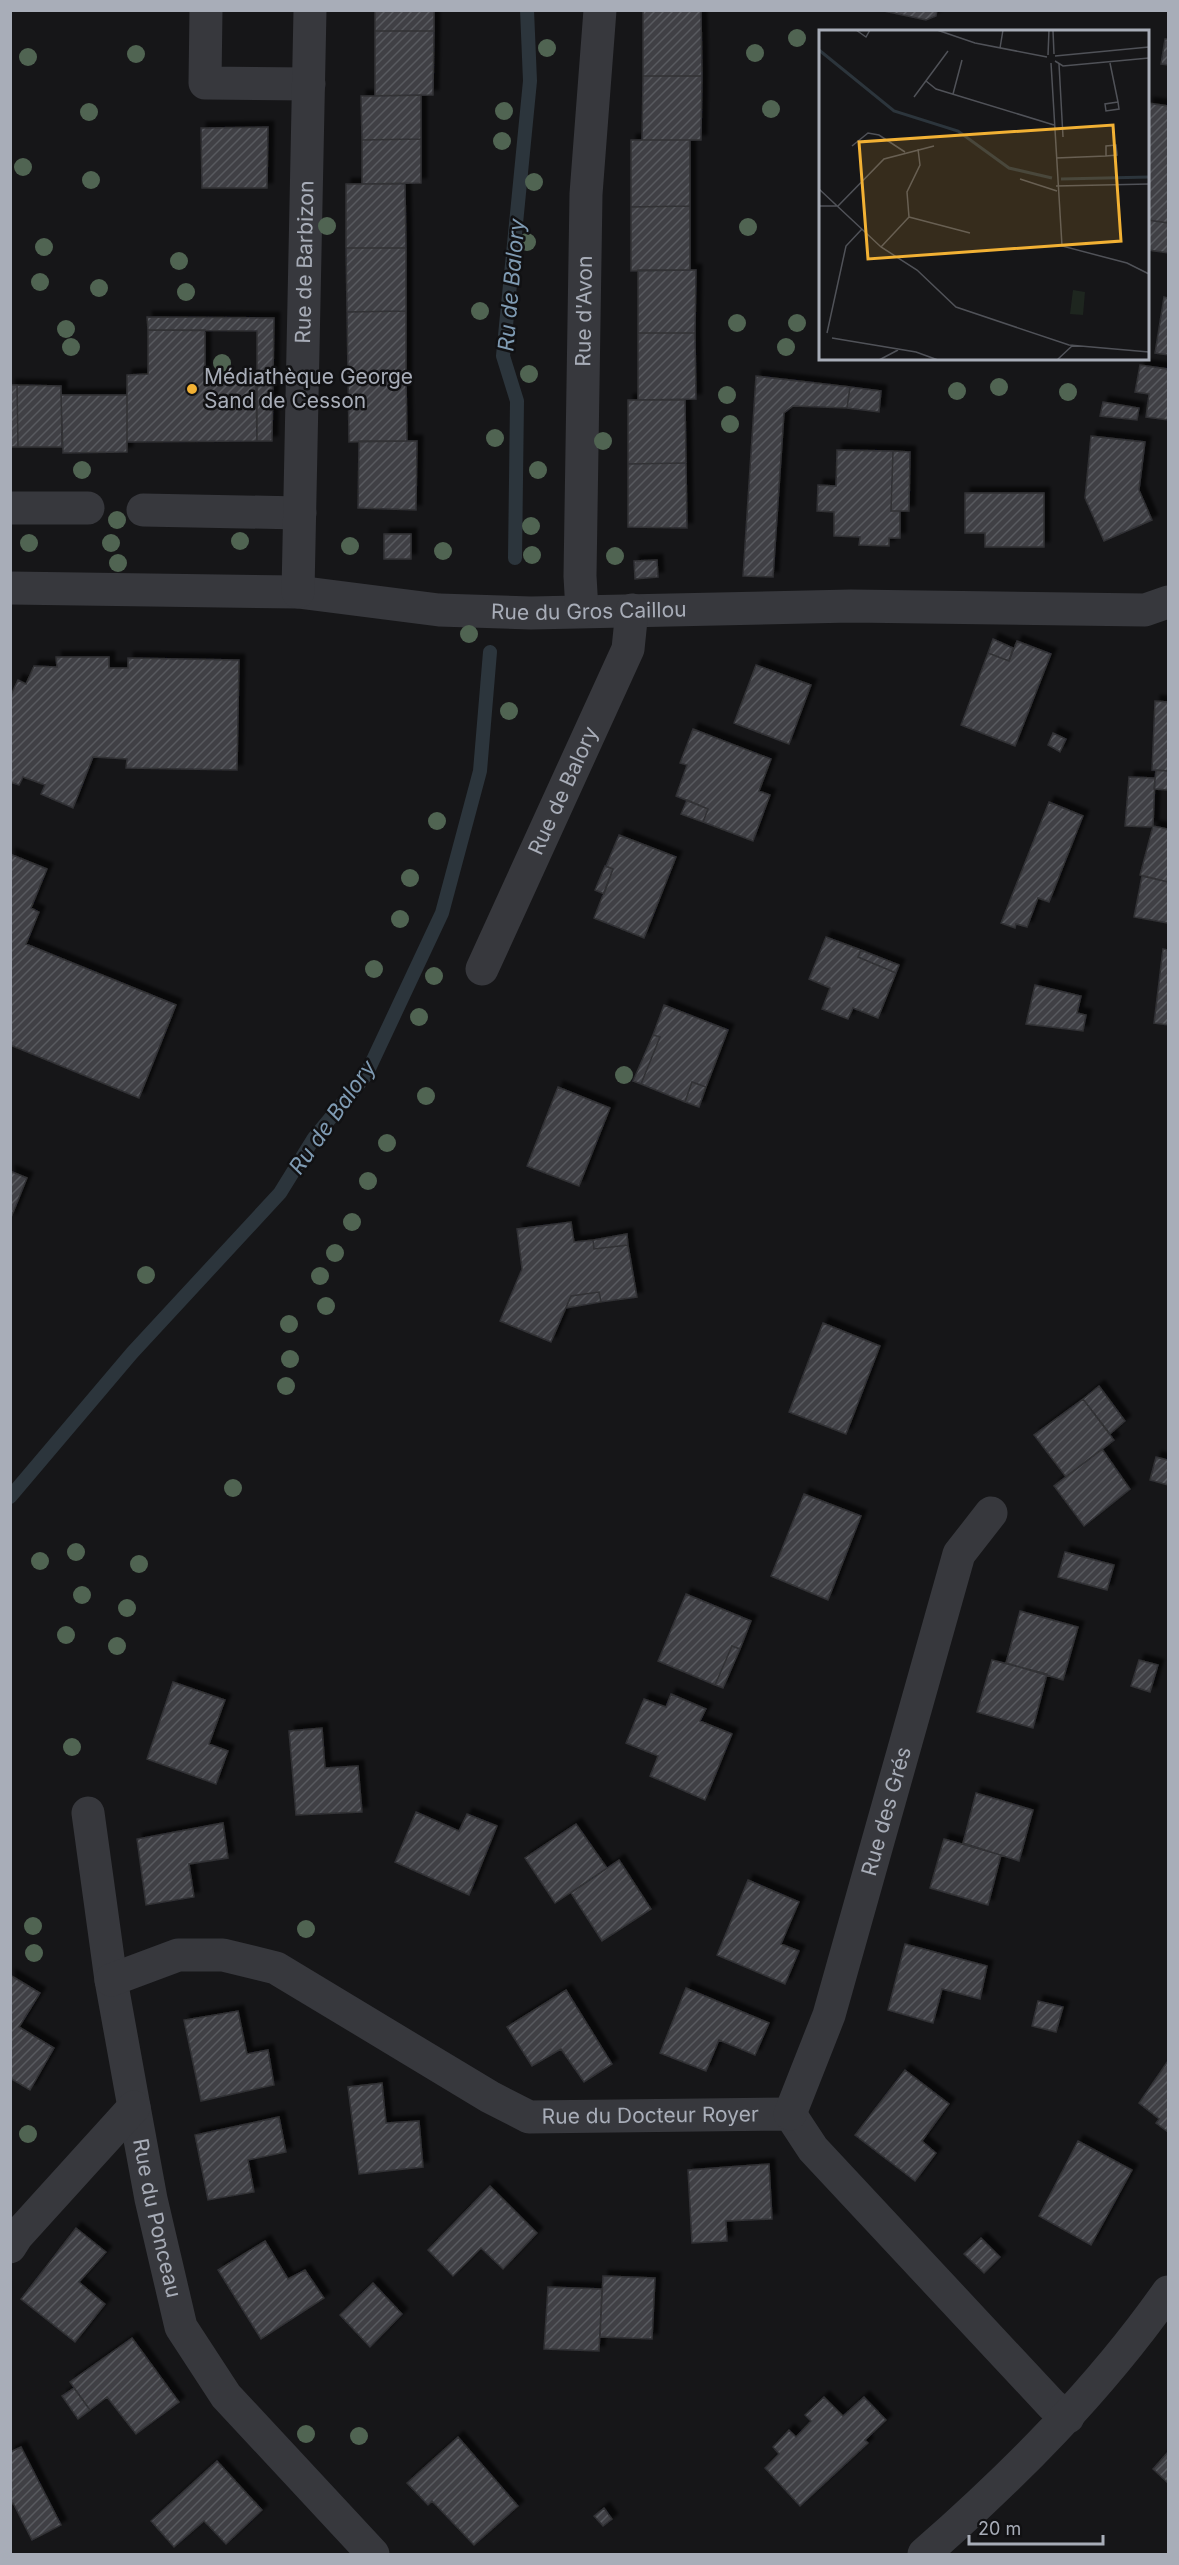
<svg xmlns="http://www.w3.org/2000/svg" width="1179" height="2565" font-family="Inter,sans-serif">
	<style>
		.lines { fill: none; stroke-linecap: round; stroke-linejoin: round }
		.stream { stroke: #2c353c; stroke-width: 14 }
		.building { fill: url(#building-hatch); stroke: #303034; stroke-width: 1.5; filter: url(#shadow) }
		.minor { stroke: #37383d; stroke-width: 33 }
		.tree { fill: #506452 }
		.poi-dot { fill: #f2b134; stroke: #111113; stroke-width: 2 }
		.labels { text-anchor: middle; stroke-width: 5; stroke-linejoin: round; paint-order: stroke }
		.street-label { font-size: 21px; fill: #a8adb8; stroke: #111113 }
		.poi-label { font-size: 21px; fill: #a8adb8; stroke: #111113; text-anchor: start }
		.water-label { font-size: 22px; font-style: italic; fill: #7f9bb3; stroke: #111113 }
		.inset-river { fill: none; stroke: #2c353c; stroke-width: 3 }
		.inset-road { fill: none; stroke: #505258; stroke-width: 1.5 }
		.view { fill: #f2b134; fill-opacity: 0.15; stroke: #f2b134; stroke-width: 3 }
		.inset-edge { fill: none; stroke: #a8adb8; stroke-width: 3 }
	</style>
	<defs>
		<pattern id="building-hatch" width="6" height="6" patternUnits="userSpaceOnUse" patternTransform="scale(1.5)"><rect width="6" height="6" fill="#404145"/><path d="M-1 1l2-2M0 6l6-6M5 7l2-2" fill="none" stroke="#595a5e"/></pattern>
		<filter id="shadow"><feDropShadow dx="5.5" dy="-5.5" stdDeviation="1.5" flood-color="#0009"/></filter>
	</defs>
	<rect width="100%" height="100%" fill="#161618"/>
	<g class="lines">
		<path class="stream" d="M515,558l2,-157 -14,-45 27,-275 -3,-71
			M10,1497l122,-144 148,-160 34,-55 52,-63 76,-162 38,-142 10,-119"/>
	</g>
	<path class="building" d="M375,10h59v21h-59z
		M701,10l1,66h-59v-65z
		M879,10h58l-1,6 -10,4z
		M375,31h59l-1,64 -58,1z
		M1165,39h3v26l-7,-1z
		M643,76h59l-1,64h-59z
		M421,95v44l-59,1 -1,-44z
		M1148,103l20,3v117l-20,-3z
		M268,127l-1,61h-65l-1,-60z
		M421,139v44l-59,1v-44z
		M631,140h59v66l-59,1z
		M346,184h59l1,64h-60z
		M690,206v64l-59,1v-64z
		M1148,220l20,3v30l-20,-3z
		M346,248h60v63l-59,1z
		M638,270h58l-1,63h-57z
		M1164,297l4,1v57l-13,-2z
		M406,311v65h-58l-1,-64z
		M147,317l127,1 -2,123h-15v-110l-109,-1z
		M148,330h57v52h51l1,59 -130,1v-67l21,-1z
		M638,333h57l1,66 -58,1z
		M1140,365l28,4v51l-22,-3 3,-23 -14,-2z
		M348,376h58l1,65 -58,1z
		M756,376l94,11 -3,21 -54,-2 -9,7 -11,164 -30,-1z
		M10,385h7l1,62h-8z
		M17,385l44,1 1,61h-44z
		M850,387l31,4 -2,21 -32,-4z
		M61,395h66v57l-64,1z
		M628,400h57l1,63 -58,1z
		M1103,402l36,6 -2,12 -37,-4z
		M1091,436l54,6 -6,48 13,30 -48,21 -19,-43z
		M359,441h58l-1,69 -58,-2z
		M837,450l56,1 -2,60h9v27h-11v8l-30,-1 1,-8 -26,-1v-24l-17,-1 1,-26 18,1z
		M893,451l17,1 -1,59h-18z
		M686,463l1,65 -59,-1v-63z
		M965,493h79v54h-59v-14h-20z
		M384,534h27v25h-27z
		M657,560l1,17 -23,2 -1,-18z
		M993,639l20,9 -4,13 -21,-8z
		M1017,641l34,13 -36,92 -54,-21 27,-72 21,8z
		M56,657h53v11h19v-10l111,2 -2,110 -111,-2 1,-9 -34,-2 -20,51 -32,-14 4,-9 -22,-8 -4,8 -9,-3v-85l8,-17 8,4 8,-18 23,1z
		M756,665l55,20 -22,59 -55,-21z
		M1155,701l13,1v69l-16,-1z
		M693,729l78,30 -12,32 11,4 -17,46 -50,-19 5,-13 -32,-13 11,-31 -7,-2z
		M1053,733l13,6 -6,13 -12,-7z
		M1156,770l12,1v19l-14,-1z
		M1129,777l26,1 -2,48 -3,1 -25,-1z
		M687,800l21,9 -5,13 -22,-8z
		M1049,802l34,14 -34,86 -11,-4 -11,29 -11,-3 -1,4 -14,-5z
		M1153,826l15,3v53l-28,-7z
		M619,835l57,22 -32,81 -50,-20 19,-49 -7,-3z
		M10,854l37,15 -16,39 8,4 -13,32 150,61 -37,93 -129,-53z
		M605,866l8,3 -9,25 -9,-4z
		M1142,876l26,6v41l-34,-6z
		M826,937l35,13 -3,7 38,16 -18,45 -25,-10 -5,11 -26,-10 8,-21 -21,-9z
		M1163,949l5,1v75l-14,-2z
		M861,950l38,15 -3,8 -38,-16z
		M1035,985l46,11 -4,17 9,2 -3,16 -57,-7z
		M664,1005l64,25 -22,57 -14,-5 -7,20 -44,-18 19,-47 -7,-2z
		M653,1035l7,2 -19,47 -8,-3z
		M692,1082l14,5 -7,20 -14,-5z
		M558,1087l52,21 -31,78 -52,-20z
		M10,1171l17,7 -17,42z
		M571,1222l3,20 19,-2 1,9 34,-4 9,52 -36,5 -2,-10 -28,4 -20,46 -51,-21 22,-52 -5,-40z
		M627,1234l1,11 -34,4 -1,-9z
		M599,1292l2,10 -35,6 5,-12z
		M823,1323l57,23 -34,88 -57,-22z
		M1099,1386l26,35 -15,13 -27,-35z
		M1083,1399l31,41 -48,37 -32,-42z
		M1102,1449l28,40 -46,37 -30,-40z
		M1156,1457l12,3v25l-18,-5z
		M804,1494l57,22 -33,84 -57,-24z
		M1065,1552l49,13 -7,25 -49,-13z
		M686,1594l65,27 -11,28 -8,-3 -17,39 -57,-24z
		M1020,1611l58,16 -15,53 -57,-17z
		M732,1646l8,3 -17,39 -8,-3z
		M992,1660l55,14 -14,54 -56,-16z
		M1139,1660l19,5 -8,27 -19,-6z
		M173,1682l52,18 -16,44 19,7 -12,33 -69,-25z
		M671,1694l35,15 -6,12 32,13 -27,66 -55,-24 8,-20 -32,-13 18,-44 22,8z
		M322,1728l3,40 33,-2 4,46 -66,3 -7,-84z
		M976,1793l57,17 -14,51 -56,-18z
		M416,1812l43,19 8,-17 30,12 -28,69 -74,-33z
		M223,1823l5,35 -39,6 5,33 -48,8 -9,-66z
		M576,1824l31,44 -52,35 -30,-45z
		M944,1839l57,16 -13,50 -58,-17z
		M619,1860l32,49 -49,32 -31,-48z
		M748,1880l51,22 -18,42 18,7 -14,33 -68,-29z
		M905,1944l82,22 -7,33 -38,-10 -9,34 -45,-13z
		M10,1975l30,18 -21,34 35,21 -24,42 -20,-12z
		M686,1988l83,35 -14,32 -36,-15 -13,31 -46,-18z
		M566,1990l46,74 -28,18 -23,-33 -29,17 -25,-39z
		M1038,2001l25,6 -7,25 -24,-6z
		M238,2011l9,43 21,-4 6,35 -73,16 -17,-81z
		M1168,2061v71l-12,-9 3,-4 -20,-16z
		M905,2070l44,34 -27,37 14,12 -21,28 -60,-46z
		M382,2083l4,40 33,-2 4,46 -64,7 -11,-87z
		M279,2117l7,35 -38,8 6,32 -46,8 -13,-65z
		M1078,2141l54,29 -41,75 -52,-29z
		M769,2164l3,55 -46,2 1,20 -35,2 -4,-73z
		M490,2186l47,47 -34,36 -22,-21 -28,28 -25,-26z
		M76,2228l30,24 -27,30 26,22 -30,38 -54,-43z
		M981,2238l19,19 -16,16 -20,-19z
		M265,2241l23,38 17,-9 19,28 -63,41 -43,-69z
		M603,2276l52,2 -3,61 -52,-2z
		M373,2283l29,31 -32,33 -30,-32z
		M548,2287l54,2 -3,62 -55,-2z
		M132,2338l47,64 -43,32 -29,-37 -17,13 -20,-28z
		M74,2388l16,22 -12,9 -16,-23z
		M824,2397l19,19 21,-19 22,23 -21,20 3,3 -68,63 -35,-38 14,-14 -6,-7 16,-17 7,7 15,-16 -6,-6z
		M458,2437l60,69 -44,39 -42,-44 -4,4 -21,-22z
		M21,2447l40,78 -29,15 -19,-37 -3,2v-53z
		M1168,2452v31l-15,-14z
		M217,2461l45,49 -36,34 -22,-23 -30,26 -23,-26z
		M604,2508l8,11 -9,7 -9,-10z"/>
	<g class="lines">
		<g class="minor">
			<path d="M206,10l-1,73 104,1"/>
			<path d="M10,508h78"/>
			<path d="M143,510l157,3"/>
			<path id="s1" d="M10,588l288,4 141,18 92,3 320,-7 294,4 23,-8"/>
			<path id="s2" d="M298,592l12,-582"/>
			<path id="s3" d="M582,611l-2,-35 6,-382 14,-184"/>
			<path id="s4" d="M482,969l146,-320 4,-39"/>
			<path id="s5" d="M88,1813l23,167 23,127 17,92 30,128 45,69 147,158"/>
			<path id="s6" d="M111,1980l67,-25h45l53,13 214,129 39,20 261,-3 23,35 239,256 16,12"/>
			<path id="s7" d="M790,2114l39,-99 130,-461 32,-41"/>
			<path d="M10,2247l7,-11 117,-129"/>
			<path d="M924,2554c90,-79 175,-164 244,-262"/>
		</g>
	</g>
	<g class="tree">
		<circle cx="797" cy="38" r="9"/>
		<circle cx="547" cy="48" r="9"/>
		<circle cx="755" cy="53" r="9"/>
		<circle cx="136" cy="54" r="9"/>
		<circle cx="28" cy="57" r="9"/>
		<circle cx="771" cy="109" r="9"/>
		<circle cx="504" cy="111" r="9"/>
		<circle cx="89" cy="112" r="9"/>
		<circle cx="502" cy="141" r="9"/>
		<circle cx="23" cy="167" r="9"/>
		<circle cx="91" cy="180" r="9"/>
		<circle cx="534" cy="182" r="9"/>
		<circle cx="327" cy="226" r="9"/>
		<circle cx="748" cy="227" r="9"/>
		<circle cx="527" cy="242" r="9"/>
		<circle cx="44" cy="247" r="9"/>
		<circle cx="179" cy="261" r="9"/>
		<circle cx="40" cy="282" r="9"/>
		<circle cx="99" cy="288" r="9"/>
		<circle cx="186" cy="292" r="9"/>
		<circle cx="480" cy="311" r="9"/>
		<circle cx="737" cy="323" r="9"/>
		<circle cx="797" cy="323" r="9"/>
		<circle cx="66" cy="329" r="9"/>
		<circle cx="71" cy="347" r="9"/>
		<circle cx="786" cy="347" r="9"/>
		<circle cx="222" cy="363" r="9"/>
		<circle cx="529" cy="374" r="9"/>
		<circle cx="999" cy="387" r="9"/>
		<circle cx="957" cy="391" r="9"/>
		<circle cx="1068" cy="392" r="9"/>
		<circle cx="727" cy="395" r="9"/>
		<circle cx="730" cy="424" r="9"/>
		<circle cx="495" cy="438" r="9"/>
		<circle cx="603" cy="441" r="9"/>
		<circle cx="82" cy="470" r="9"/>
		<circle cx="538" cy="470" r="9"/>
		<circle cx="117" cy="520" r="9"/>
		<circle cx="531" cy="526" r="9"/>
		<circle cx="240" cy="541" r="9"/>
		<circle cx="29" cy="543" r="9"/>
		<circle cx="111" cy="543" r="9"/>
		<circle cx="350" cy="546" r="9"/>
		<circle cx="443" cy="551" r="9"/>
		<circle cx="532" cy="555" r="9"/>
		<circle cx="615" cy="556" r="9"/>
		<circle cx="118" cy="563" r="9"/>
		<circle cx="469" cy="634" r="9"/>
		<circle cx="509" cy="711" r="9"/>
		<circle cx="437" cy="821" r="9"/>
		<circle cx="410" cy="878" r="9"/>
		<circle cx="400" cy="919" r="9"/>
		<circle cx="374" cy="969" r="9"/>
		<circle cx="434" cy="976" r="9"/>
		<circle cx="419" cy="1017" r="9"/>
		<circle cx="624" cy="1075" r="9"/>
		<circle cx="426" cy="1096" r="9"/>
		<circle cx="387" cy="1143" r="9"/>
		<circle cx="368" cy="1181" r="9"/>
		<circle cx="352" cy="1222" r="9"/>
		<circle cx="335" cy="1253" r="9"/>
		<circle cx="146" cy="1275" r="9"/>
		<circle cx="320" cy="1276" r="9"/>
		<circle cx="326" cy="1306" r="9"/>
		<circle cx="289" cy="1324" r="9"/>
		<circle cx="290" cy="1359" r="9"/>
		<circle cx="286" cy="1386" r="9"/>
		<circle cx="233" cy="1488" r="9"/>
		<circle cx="76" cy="1552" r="9"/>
		<circle cx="40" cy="1561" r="9"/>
		<circle cx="139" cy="1564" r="9"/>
		<circle cx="82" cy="1595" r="9"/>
		<circle cx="127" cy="1608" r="9"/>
		<circle cx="66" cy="1635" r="9"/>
		<circle cx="117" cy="1646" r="9"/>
		<circle cx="72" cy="1747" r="9"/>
		<circle cx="33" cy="1926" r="9"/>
		<circle cx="306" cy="1929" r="9"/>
		<circle cx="34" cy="1953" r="9"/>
		<circle cx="28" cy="2134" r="9"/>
		<circle cx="306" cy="2434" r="9"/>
		<circle cx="359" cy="2436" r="9"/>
	</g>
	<circle class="poi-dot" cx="192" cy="389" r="6"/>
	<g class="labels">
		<g class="street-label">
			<text dy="7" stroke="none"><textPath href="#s2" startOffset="330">Rue de Barbizon</textPath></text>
			<text dy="7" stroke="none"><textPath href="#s3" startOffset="300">Rue d'Avon</textPath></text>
			<text dy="7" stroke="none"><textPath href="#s1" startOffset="580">Rue du Gros Caillou</textPath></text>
			<text dy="7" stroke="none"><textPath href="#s4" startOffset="196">Rue de Balory</textPath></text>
			<text dy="7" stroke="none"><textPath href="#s7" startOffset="318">Rue des Grés</textPath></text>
			<text dy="7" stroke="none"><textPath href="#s6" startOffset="586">Rue du Docteur Royer</textPath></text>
			<text dy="7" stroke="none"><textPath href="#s5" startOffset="411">Rue du Ponceau</textPath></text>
		</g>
		<g class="poi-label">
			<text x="204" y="384">Médiathèque George<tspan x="204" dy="24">Sand de Cesson</tspan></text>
		</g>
		<g class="water-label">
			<text transform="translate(511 285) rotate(-85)" y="8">Ru de Balory</text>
			<text transform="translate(332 1117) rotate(-55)" y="8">Ru de Balory</text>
		</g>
	</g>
	<g transform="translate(819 30)">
		<rect width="330" height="330" fill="#161618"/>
		<path d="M254,260l12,2 -2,23 -13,-1z" fill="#1e261f"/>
		<path class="inset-river" d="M0,20l75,61 64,20 51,37 43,10M242,149l88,-2"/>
		<path class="inset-road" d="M37,0l10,7 4,-7M118,0l38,13 72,14M234,1l1,23M181,18l3,-18M229,25l1,-25M236,26l94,-9M236,31l8,5 86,-8M232,33l11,183 65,17 22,11M291,33l8,39 1,7 -13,2 -1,-7 13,-2M240,34l4,73M107,51l10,8 118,36M134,64l9,-34M95,67l34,-46M33,116l16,-13 11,2 26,17M237,128l50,-2 11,-1 -1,-10 -10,1v10M201,149l37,12M237,156l93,-2M0,159l62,58 36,23 39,37 113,38 80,7M0,176h19l46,-47 50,-13M90,187l61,16M62,217l28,-30 -2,-25 13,-27 -2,-16M8,303l19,-87 16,-17M13,308l84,14 22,8M60,330l19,-10M238,330l16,-15"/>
		<path class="view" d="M294,95l8,116 -253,18 -9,-117z"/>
		<rect width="330" height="330" class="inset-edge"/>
	</g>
	<rect width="1179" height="2565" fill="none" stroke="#a8adb8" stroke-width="24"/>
	<path d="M969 2535v9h134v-9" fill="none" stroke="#a8adb8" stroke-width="3"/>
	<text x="978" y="2535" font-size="18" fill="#a8adb8" stroke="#111113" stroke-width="4.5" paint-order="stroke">20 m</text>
</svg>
